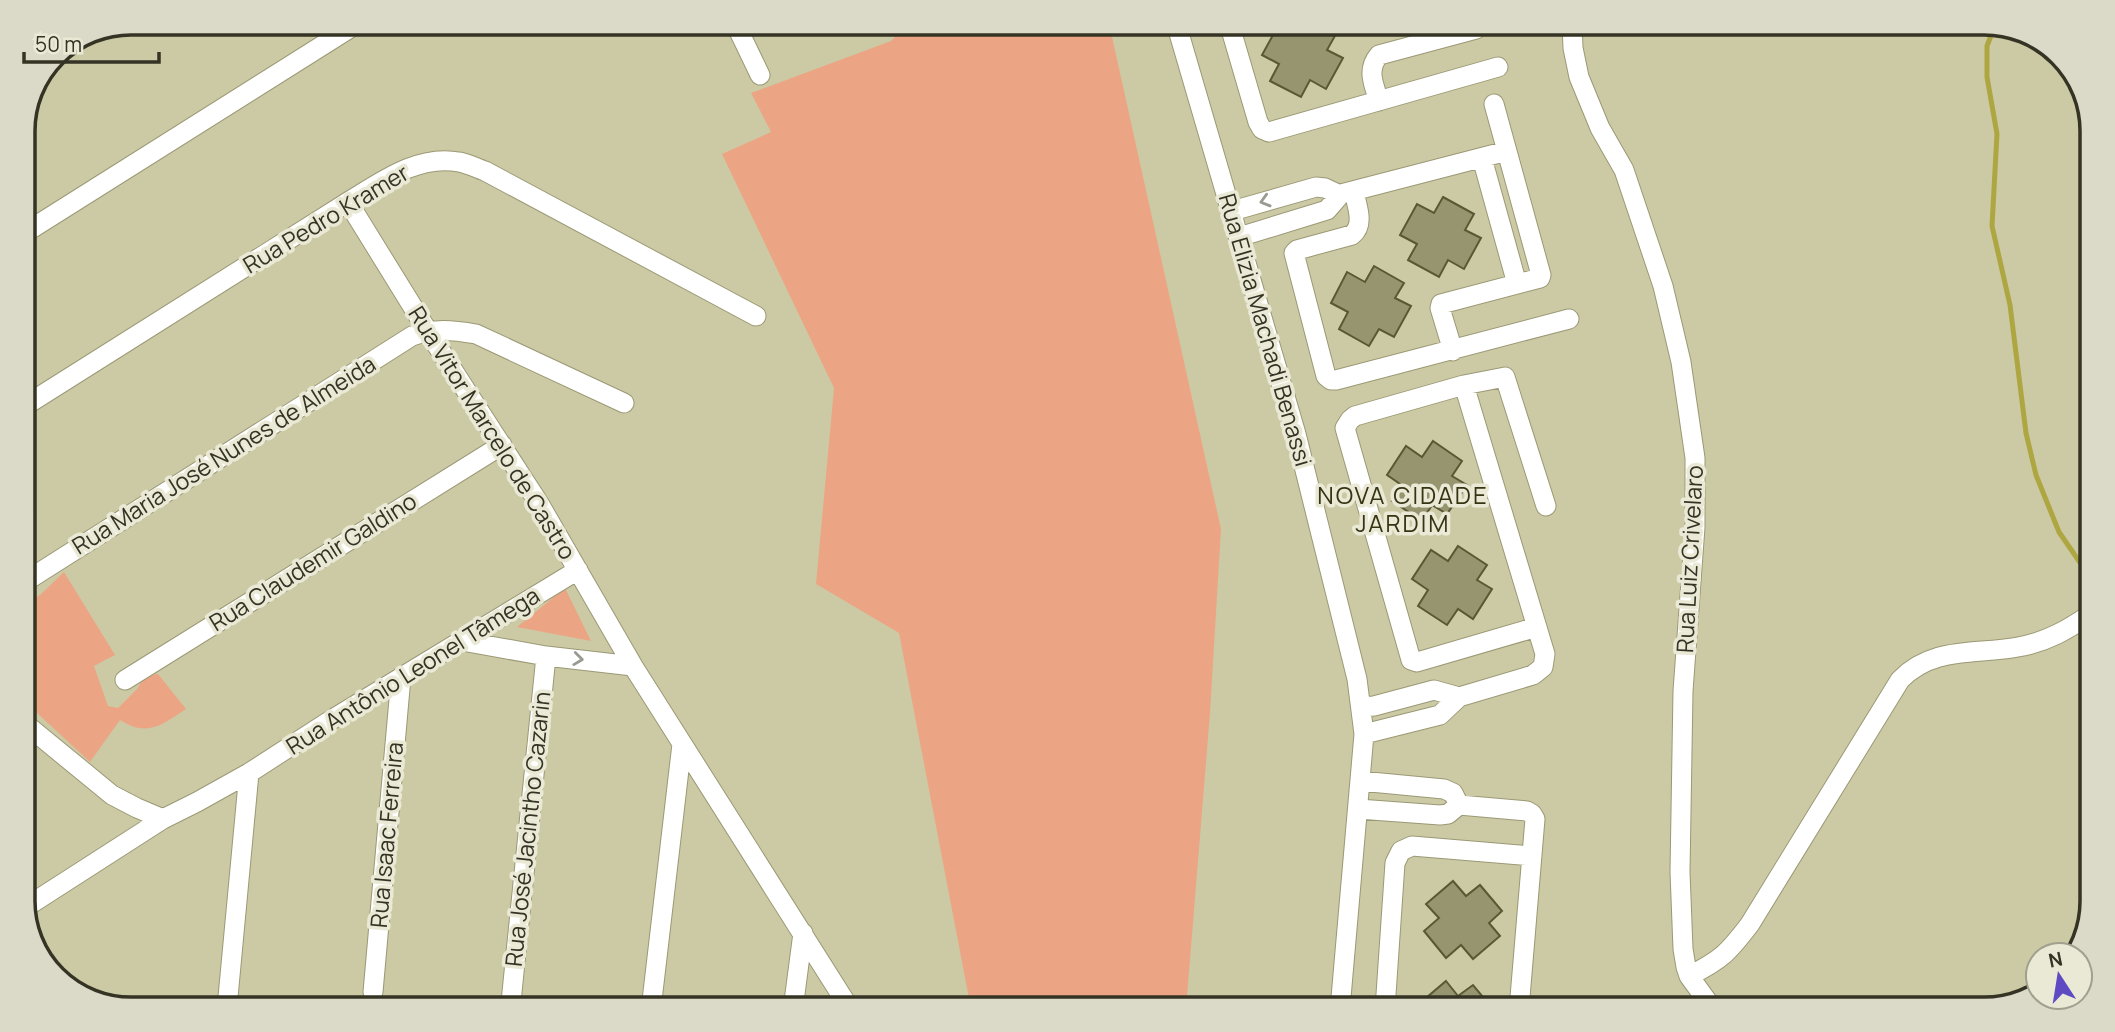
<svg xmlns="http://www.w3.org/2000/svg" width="2115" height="1032" font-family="Manrope,sans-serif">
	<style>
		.green { fill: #eca584 }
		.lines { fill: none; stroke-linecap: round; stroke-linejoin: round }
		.stream { stroke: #ada641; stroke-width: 5 }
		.building { fill: #969570; stroke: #595835; stroke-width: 2 }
		.minor-casing { stroke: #9b9975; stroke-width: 21 }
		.minor { stroke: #fff; stroke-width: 19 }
		.oneway { stroke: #9a9992 }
		.labels { text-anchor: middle; stroke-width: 7; stroke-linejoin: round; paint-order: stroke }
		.street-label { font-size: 23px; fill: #343324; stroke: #eae9d6 }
		.neighbourhood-label { font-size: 24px; letter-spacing: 2px; fill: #363412; stroke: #eae9d6 }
		.rim { fill: none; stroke: #343324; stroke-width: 3.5 }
	</style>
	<rect width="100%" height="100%" fill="#cccaa4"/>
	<path class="green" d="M908,23h201l112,506 -11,184 -24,296h-215l-72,-376 -83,-49 18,-196 -112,-234 49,-22 -20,-39 140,-52z
		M64,572l51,83 -21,11 14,40 10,2 19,-19 8,-13 13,-2 28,35c-23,15 -38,29 -66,11l-30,42 -67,-62v-96l17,-9z
		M565,588l26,53 -74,-14z"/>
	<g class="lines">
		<path class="stream" d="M1995,25l-8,21v31l10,57 -5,92 18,79 16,128 10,42 23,57 33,48"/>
	</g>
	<path class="building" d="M1302,23h13l21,11 -9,16 16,8 -17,31 -16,-9 -9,17 -31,-16 9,-17 -17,-9 17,-31 17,9z
		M1350,23h23l-5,10z
		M1443,197l31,17 -9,16 16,8 -17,31 -16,-9 -9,17 -31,-17 9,-16 -17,-9 17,-31 17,9z
		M1374,266l30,17 -9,15 16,8 -17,31 -15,-8 -10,17 -30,-17 9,-17 -17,-9 16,-31 18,10z
		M1433,441l29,20 -10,15 15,9 -20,29 -15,-9 -10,16 -30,-20 11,-15 -16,-11 19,-29 16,11z
		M1458,546l29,19 -10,15 15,9 -19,30 -15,-10 -11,16 -29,-19 10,-16 -16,-11 19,-29 17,11z
		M1453,881l13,15 14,-11 22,26 -13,12 11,13 -27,23 -12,-14 -15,13 -22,-27 15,-13 -13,-14z
		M1446,981l12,15 15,-11 20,24h-70l-4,-5z"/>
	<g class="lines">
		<defs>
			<path id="minor" d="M735,23l25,52
				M1176,23l120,411 61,245 7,55 -24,275
				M1229,23l29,99 4,7 7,3 229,-65
				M1572,23l1,25 6,29 21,51 24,42 39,116 18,76 14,96v69l-12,164 -3,181 3,77 3,18 3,9 24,33
				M1379,101c-5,-16 -13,-31 0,-46l97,-26 7,-6
				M2092,123v2
				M1482,158l35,126
				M1354,192c3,14 11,33 -2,43l-55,15 -3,3 32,123 5,4h5l233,-61
				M1341,194l166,-43
				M348,202l79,128 113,175 93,161 217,343
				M1232,211l84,-24 9,1 15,7 -13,15 -88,27
				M23,234l335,-211
				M1453,351l-13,-43 1,-4 99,-26 1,-3 -47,-171
				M23,407l325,-205c33,-20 70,-48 111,-40 8,1 17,6 26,9l271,145
				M23,583l389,-247c22,-8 41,-6 64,-2l148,69
				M1537,627l-120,35 -6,-2 -66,-232 5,-8 5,-4 109,-31 41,-8 41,129
				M462,641l84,15 87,10
				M125,680l377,-235
				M1459,697l74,-22 10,-8 2,-13 -81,-269
				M1362,707l12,-1 60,-16 25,7 -19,18 -76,19
				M23,722l89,73 25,13 26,11
				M1459,805l68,6 5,3 3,5 -16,190
				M1358,809l82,6 8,-1 11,-9 -6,-12 -9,-4 -84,-8
				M23,909l140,-90 34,-17 52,-29 82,-53 247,-150
				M1689,976c32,-16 39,-23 61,-52l150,-244c33,-34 75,-25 118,-33 29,-5 51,-18 74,-34
				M373,992l28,-315
				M228,997l21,-224
				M511,1002l35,-346
				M651,1009l31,-265
				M793,1009l10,-76
				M1385,1009l10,-146 6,-12 11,-5 120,10"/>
		</defs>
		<use href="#minor" class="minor-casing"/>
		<use href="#minor" class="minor"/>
	</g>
	<defs><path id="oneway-chevron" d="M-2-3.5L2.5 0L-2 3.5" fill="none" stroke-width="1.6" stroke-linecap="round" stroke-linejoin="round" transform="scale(1.75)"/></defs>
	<g class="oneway">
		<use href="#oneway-chevron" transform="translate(1265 201) rotate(164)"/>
		<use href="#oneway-chevron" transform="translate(578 659) rotate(7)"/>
	</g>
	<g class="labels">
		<g class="street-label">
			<text transform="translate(326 219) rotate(-31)" y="8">Rua Pedro Kramer</text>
			<text transform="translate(1265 330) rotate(74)" y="8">Rua Elizia Machadi Benassi</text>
			<text transform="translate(492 433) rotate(58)" y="8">Rua Vitor Marcelo de Castro</text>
			<text transform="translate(224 455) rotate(-32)" y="8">Rua Maria José Nunes de Almeida</text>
			<text transform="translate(1690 559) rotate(-87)" y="8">Rua Luiz Crivelaro</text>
			<text transform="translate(313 562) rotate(-32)" y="8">Rua Claudemir Galdino</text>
			<text transform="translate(413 671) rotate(-32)" y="8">Rua Antônio Leonel Tâmega</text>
			<text transform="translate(528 829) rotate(-84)" y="8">Rua José Jacintho Cazarin</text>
			<text transform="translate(387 835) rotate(-85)" y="8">Rua Isaac Ferreira</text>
		</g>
		<g class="neighbourhood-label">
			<text x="1403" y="504">NOVA CIDADE<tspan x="1403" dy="28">JARDIM</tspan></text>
		</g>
	</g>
	<path d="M0 0H2115V1032H0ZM131 35H1984A96 96 0 0 1 2080 131V901A96 96 0 0 1 1984 997H131A96 96 0 0 1 35 901V131A96 96 0 0 1 131 35Z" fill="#dbdac8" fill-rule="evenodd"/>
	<path class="rim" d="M131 35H1984A96 96 0 0 1 2080 131V901A96 96 0 0 1 1984 997H131A96 96 0 0 1 35 901V131A96 96 0 0 1 131 35Z"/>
	<g transform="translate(2059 976) rotate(348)"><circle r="33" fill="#eae9d6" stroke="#a1a08f" stroke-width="2"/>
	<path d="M0-5L12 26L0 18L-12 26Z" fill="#5e4ac2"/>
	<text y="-10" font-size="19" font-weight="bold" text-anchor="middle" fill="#343324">N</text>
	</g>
	<path d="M24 52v10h135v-10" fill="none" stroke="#343324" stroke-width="3.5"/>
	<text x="35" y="52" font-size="21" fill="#343324" stroke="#eae9d6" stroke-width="5" paint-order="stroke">50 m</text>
</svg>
